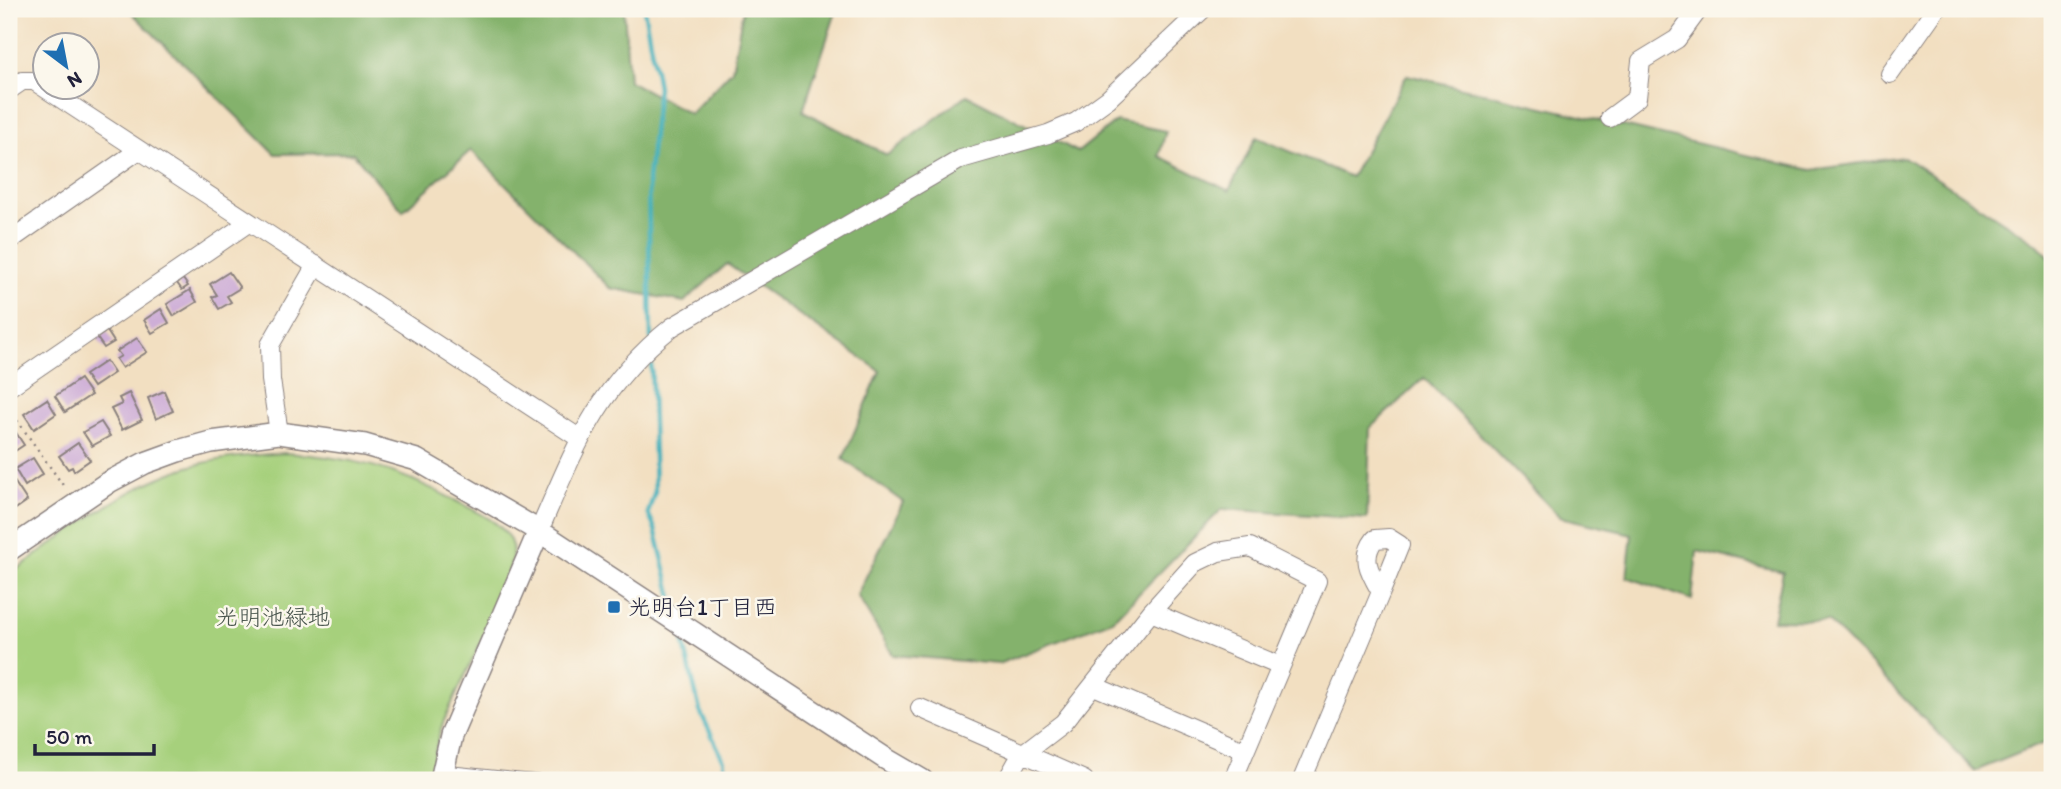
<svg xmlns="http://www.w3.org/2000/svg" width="2061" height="789" font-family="Itim,'Klee One',sans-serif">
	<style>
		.green { fill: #a6d07c; stroke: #64795c; stroke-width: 2 }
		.forest { fill: #84b26c; stroke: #536a54; stroke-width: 2 }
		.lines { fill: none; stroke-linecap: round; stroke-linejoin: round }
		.stream { stroke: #41b0bc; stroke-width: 4.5 }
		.building { fill: #ceaed7 }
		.service-casing { stroke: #8a807e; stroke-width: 11 }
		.minor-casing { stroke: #8a807e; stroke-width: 20 }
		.tertiary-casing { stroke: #8a807e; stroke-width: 24 }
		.path { stroke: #8a807e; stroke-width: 2.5; stroke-dasharray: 2 5; stroke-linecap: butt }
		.service { stroke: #fff; stroke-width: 9 }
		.minor { stroke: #fff; stroke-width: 18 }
		.tertiary { stroke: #fff; stroke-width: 21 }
		.poi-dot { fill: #1f6fb2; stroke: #fbf7ec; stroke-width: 2.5 }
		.labels { text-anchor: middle; stroke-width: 5; stroke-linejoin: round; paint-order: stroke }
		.poi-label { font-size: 23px; fill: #22223b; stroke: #fbf7ec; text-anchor: start }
		.park-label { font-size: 23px; fill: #4a564e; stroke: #fbf7ec }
	</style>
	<rect width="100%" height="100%" fill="#fbf7ec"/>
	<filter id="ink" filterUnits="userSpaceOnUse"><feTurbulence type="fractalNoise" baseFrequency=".0143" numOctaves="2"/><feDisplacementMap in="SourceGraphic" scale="14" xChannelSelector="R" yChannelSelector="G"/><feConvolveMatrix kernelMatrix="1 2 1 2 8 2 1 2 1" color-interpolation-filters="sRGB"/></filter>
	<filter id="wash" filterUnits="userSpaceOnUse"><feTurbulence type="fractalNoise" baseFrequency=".00686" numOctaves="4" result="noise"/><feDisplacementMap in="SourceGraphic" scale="28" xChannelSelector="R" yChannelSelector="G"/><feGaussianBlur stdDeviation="1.57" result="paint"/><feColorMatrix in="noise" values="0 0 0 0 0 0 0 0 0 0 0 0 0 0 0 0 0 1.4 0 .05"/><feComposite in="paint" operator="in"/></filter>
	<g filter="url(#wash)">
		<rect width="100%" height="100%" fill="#f2dfc1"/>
		<path class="green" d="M284,453c66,3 114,16 172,48 18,10 51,22 56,45 7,28 -56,145 -69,177 -6,15 -8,31 -11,46l106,11h-529v-205c58,-41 119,-93 190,-111 28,-7 56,-9 85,-11z"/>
		<path class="forest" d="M128,9h496l5,72 61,33 42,-44 11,-61h94l-34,102 84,44 80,-60 111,57 38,-31 50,10 -7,25 70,35 27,-54 95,40 56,-102 404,95 93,-13 132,86 16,16v481l-77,31 -147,-150 -55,-1 10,-48 -86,-21 -5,49 -65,-23 5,-43 -72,-17 -136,-139 -54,50 -3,91 -145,-10 -109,111 -115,44 -105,-9 -36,-60 46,-93 -60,-43 37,-88 -153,-107 -43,38 -74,-14 -139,-138 -68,61 -50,-58 -78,1z"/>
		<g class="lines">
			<path class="stream" d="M644,9l14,78 -10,93 3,158
				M651,354l4,137 -7,22 7,16 21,84
				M681,632l19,79 23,48 3,21"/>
		</g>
		<g id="blocks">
			<path class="building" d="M229,272l11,16 -13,8 4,6 -12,7 -7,-12 5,-2 -7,-11z
				M183,279l5,7 -6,4 -5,-7z
				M190,290l7,12 -23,14 -7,-12z
				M161,309l8,14 -17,10 -8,-13z
				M107,331l7,11 -10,6 -7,-10z
				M137,338l10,14 -25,16 -6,-9 5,-3 -4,-5z
				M106,361l8,12 -21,14 -8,-12z
				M80,379l11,16 -26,17 -10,-16z
				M164,391l9,20 -17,8 -8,-21z
				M129,393l13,27 -20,10 -11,-21 11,-5 -3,-6z
				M47,399l9,15 -22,15 -10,-15z
				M9,422l15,23 -15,10z
				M101,422l9,14 -18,10 -9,-14z
				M78,443l12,17 -16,11 -2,-4 -4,2 -9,-13z
				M33,458l10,16 -18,12 -10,-17z
				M12,478l15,23 -13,9 -5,-8v-22z"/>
		</g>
	</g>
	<g filter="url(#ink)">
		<use href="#blocks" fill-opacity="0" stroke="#8a807e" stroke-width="2"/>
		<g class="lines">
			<defs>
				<path id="service" d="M444,770l94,10"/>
				<path id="minor" d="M1890,74l46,-65
					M9,90l13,-9h12l545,357
					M1610,118l27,-20 4,-37 36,-22 22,-30
					M9,241l130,-91
					M9,387l239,-164
					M279,433l-8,-53 -1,-35 46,-80
					M539,531c37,-85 58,-144 133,-204l289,-168 87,-25 28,-12 32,-23 95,-90
					M1151,612l129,54
					M1094,686l149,64
					M920,708l164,72
					M1007,780l14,-25 42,-32 88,-111 44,-49 23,-11 32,-5 67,34 -84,199
					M1302,780l79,-188c-11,-19 -21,-34 -6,-53l14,-1 11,7 -19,47"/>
				<path id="tertiary" d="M9,550l100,-68 36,-19 33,-12 33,-9 68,-9 86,12 52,15 122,71 347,228 36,21
					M441,780l10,-44 88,-205"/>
			</defs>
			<use href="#service" class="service-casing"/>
			<use href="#minor" class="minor-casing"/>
			<use href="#tertiary" class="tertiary-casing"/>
			<path class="path" d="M9,409l56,79"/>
			<use href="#service" class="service"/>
			<use href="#minor" class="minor"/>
			<use href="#tertiary" class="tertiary"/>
		</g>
	</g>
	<rect class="poi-dot" x="607" y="600" width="14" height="14" rx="3.5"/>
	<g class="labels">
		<g class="poi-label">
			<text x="628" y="615">光明台1丁目西</text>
		</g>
		<g class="park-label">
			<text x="273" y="625">光明池緑地</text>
		</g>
	</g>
	<rect width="2061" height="789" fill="none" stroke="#fbf7ec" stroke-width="35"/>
	<g transform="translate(66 66) rotate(148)"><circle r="33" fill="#fbf7ec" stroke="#a4a2a5" stroke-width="2"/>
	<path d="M0-5L12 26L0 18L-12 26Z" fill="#1f6fb2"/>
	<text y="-10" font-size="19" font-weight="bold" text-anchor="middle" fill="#22223b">N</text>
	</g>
	<path d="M35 744v10h119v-10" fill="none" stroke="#22223b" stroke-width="3.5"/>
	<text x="46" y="744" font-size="21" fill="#22223b" stroke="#fbf7ec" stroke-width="5" paint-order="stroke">50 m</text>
</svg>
